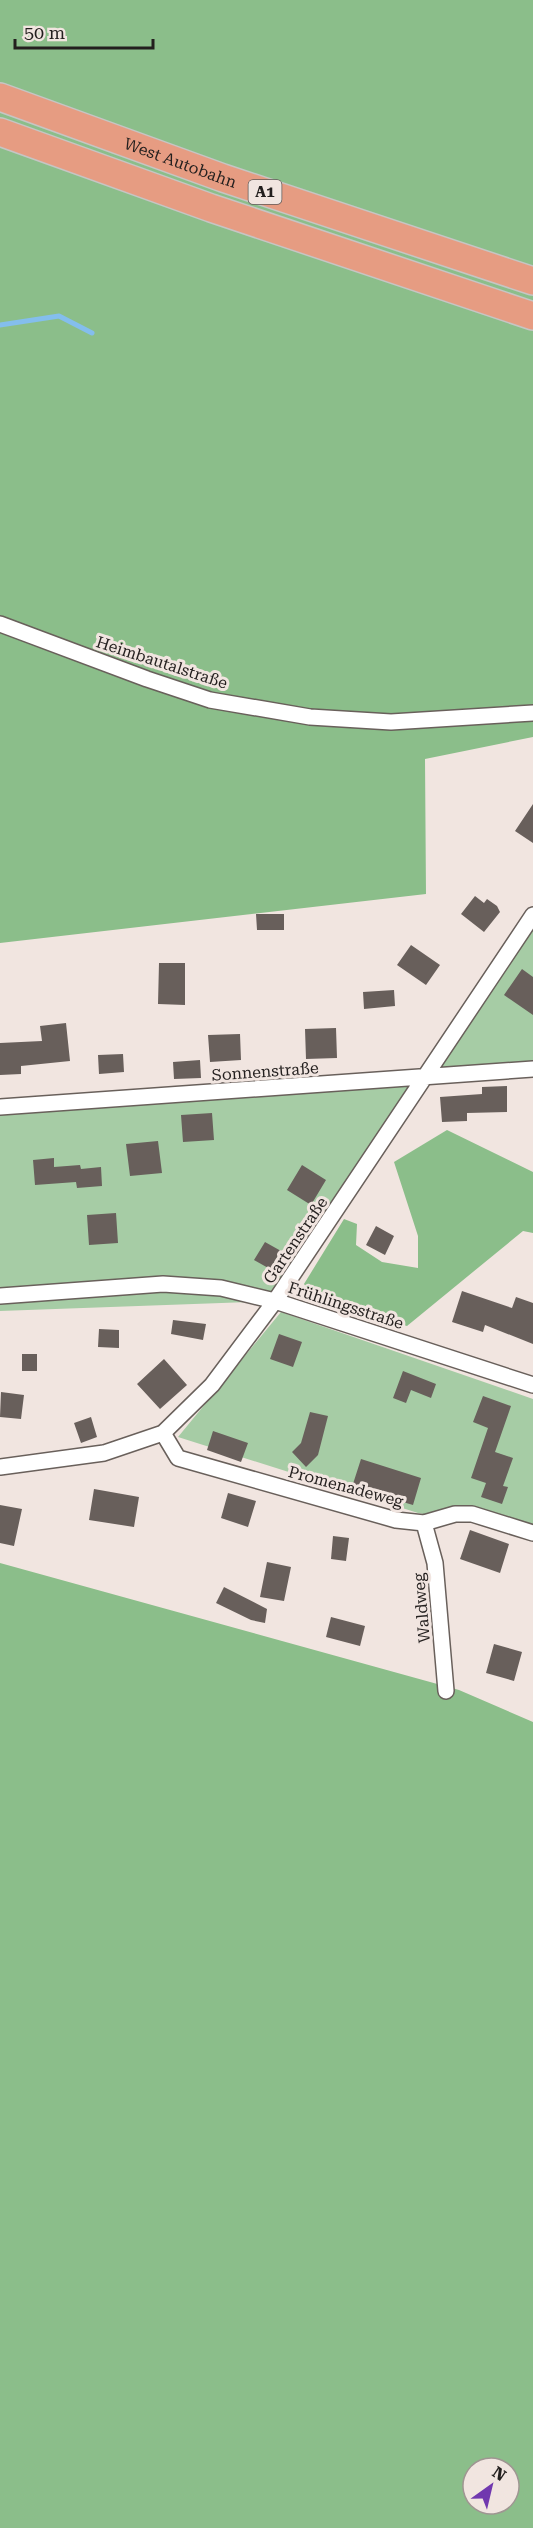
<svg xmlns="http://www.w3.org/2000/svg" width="533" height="2528" font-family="'Roboto Serif',serif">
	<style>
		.green { fill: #a6cca5 }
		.forest { fill: #8bbe8a; fill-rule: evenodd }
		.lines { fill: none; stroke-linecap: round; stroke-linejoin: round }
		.stream { stroke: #84beed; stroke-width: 5 }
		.building { fill: #685f5b }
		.minor-casing { stroke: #69605b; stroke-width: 18 }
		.motorway-casing { stroke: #c6c5c4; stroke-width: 30 }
		.minor { stroke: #fff; stroke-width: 15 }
		.motorway { stroke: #e69c82; stroke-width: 27 }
		.labels { text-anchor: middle; stroke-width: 6; stroke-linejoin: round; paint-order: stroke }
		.shield { fill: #f1e5e0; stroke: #615a58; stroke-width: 1.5 }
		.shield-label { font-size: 15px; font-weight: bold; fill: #231f1e }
		.street-label { font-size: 16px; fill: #231f1e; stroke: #f1e5e0 }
	</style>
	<rect width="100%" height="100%" fill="#f1e5e0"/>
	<path class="green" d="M533,911v164l-108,3 -150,223 -275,10v-204l425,-30z
		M281,1312l252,87v135l-115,-21 -240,-76z"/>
	<path class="forest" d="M0,0h533v737l-108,22 1,135 -426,49z
		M447,1130l86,42v61l-10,-2 -116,95 -94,-30 -9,-12 40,-65 13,5 -1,21 26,17 36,6v-32l-24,-74z
		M0,1563l459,127 74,32v806h-533zM473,2468h36v36h-36z"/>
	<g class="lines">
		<path class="stream" d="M0,325l59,-9 33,17"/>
	</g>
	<path class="building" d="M533,804v39l-18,-12z
		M475,896l9,7 3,-4 10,7 3,6 -16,20 -23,-18z
		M256,914h28v16h-27z
		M411,945l29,20 -14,20 -29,-20z
		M159,963h26v42l-27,-1z
		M522,969l11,8v38l-29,-20z
		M394,990l1,16 -31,3 -1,-17z
		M66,1023l4,38 -49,5v8l-21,1v-32l42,-2 -2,-15z
		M336,1028l1,30 -31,1 -1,-30z
		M240,1034l1,26 -31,2 -2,-27z
		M123,1054l1,18 -25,2 -1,-19z
		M200,1060l1,18 -27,1 -1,-17z
		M507,1086v26l-40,1v8l-25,1 -2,-25 42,-3v-7z
		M212,1113l2,27 -31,2 -2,-27z
		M158,1141l4,32 -32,3 -4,-32z
		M54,1158v9l26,-2 1,4 20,-2 1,19 -25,2 -1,-6 -41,3 -2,-25z
		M302,1165l24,15 -15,25 -24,-15z
		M116,1213l2,30 -29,2 -2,-30z
		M376,1226l18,10 -9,19 -19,-10z
		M265,1242l16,9 -11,18 -16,-9z
		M462,1291l50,17 4,-11 17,6v41l-48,-19 -2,7 -31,-10z
		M173,1320l33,4 -3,16 -32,-6z
		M99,1329l20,1v18l-21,-1z
		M279,1334l23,8 -9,25 -23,-8z
		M22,1354h15v17h-15z
		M164,1359l23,26 -27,24 -23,-25z
		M403,1371l33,13 -5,14 -20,-8 -5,13 -13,-5z
		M1,1392l23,3 -3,24 -21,-2z
		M483,1396l28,10 -16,46 18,6 -10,28 5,1 -6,17 -21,-7 5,-14 -15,-5 17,-50 -15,-6z
		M310,1412l18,4 -10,39 -12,12 -14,-15 9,-9z
		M91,1417l6,20 -16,6 -7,-20z
		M213,1431l35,12 -7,19 -34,-12z
		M361,1459l60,19 -8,27 -61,-18z
		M94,1489l45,8 -5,30 -45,-7z
		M228,1493l28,8 -8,26 -27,-9z
		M0,1505l22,4 -8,37 -14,-3z
		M470,1530l39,14 -9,29 -40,-14z
		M333,1536l16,2 -3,23 -15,-2z
		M267,1562l24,5 -7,34 -24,-4z
		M224,1587l43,22 -2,14 -14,-3 -35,-17z
		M331,1617l34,9 -5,20 -34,-9z
		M494,1644l28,8 -8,29 -28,-8z"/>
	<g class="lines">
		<defs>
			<path id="minor" d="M0,624l147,55 63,21 100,17 81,5 142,-9
				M0,1107l533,-38
				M0,1296l163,-12 58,4 54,13 258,84
				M163,1433l15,25 218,62 28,3 31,-9h17l61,19
				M0,1467l104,-14 59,-20 49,-48 63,-84 258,-386
				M424,1523l11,40 11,128"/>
			<g id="motorway">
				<path id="s1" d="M0,97l223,81 310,103"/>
				<path d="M0,132l211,76 322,108"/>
			</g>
		</defs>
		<use href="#minor" class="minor-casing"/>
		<use href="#motorway" class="motorway-casing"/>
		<use href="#minor" class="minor"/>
		<use href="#motorway" class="motorway"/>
	</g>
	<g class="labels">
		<rect class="shield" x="248.5" y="180" width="33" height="24" rx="4.5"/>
		<g class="shield-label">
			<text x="265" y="197">A1</text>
		</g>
		<g class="street-label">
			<text dy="6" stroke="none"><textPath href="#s1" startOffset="192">West Autobahn</textPath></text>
			<text transform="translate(162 662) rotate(18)" y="6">Heimbautalstraße</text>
			<text transform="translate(265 1071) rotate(-4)" y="6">Sonnenstraße</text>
			<text transform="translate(295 1240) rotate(-56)" y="6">Gartenstraße</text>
			<text transform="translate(346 1305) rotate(18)" y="6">Frühlingsstraße</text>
			<text transform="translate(346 1486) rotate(15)" y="6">Promenadeweg</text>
			<text transform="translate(421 1608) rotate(-95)" y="6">Waldweg</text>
		</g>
	</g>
	<g transform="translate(491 2486) rotate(34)"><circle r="28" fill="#f1e5e0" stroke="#9f9692" stroke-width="1.5"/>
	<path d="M0-4.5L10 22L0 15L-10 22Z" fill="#7138af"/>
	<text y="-9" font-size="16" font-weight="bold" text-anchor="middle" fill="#231f1e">N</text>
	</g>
	<path d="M15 39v9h138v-9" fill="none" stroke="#231f1e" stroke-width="3"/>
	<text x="24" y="39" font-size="18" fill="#231f1e" stroke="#f1e5e0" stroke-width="4.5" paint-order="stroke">50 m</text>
</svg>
